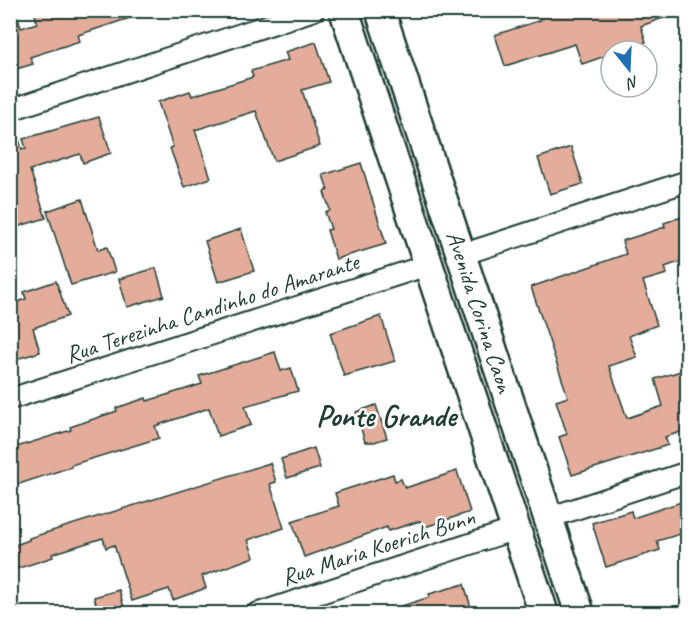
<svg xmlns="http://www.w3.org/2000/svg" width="698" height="624" font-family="Caveat,sans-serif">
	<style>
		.building { fill: #e4ad9b; stroke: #1f3d34; stroke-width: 1.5 }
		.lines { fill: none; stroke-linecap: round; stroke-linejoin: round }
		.minor-casing { stroke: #1f3d34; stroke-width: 24 }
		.secondary-casing { stroke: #1f3d34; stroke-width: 33 }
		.minor { stroke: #fff; stroke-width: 20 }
		.secondary { stroke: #fff; stroke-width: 28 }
		.labels { text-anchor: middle; stroke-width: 5; stroke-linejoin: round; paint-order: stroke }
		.street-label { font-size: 24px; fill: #1f3d34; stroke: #fff }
		.district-label { font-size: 30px; font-weight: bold; fill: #1f3d34; stroke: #fff }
	</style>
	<rect width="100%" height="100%" fill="#fff"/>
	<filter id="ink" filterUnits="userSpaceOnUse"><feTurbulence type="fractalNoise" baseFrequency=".0167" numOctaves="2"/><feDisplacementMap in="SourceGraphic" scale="12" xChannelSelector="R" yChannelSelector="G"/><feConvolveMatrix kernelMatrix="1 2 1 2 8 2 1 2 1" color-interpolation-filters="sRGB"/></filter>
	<g filter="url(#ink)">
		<path class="building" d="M10,10h6l5,18 16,-5 -3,-13h104l1,5 -61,20 2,6 -50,16 3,7 -23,7z
			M538,10h139v3l-36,13 5,16 -27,9h-8v3l-29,10 -7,-20 -70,22 -10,-31 46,-15z
			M316,42l13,40 -27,8 18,56 -46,15 -18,-50 -61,19 16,48 -27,9 -14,-39 3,-1 -15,-45 32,-11 2,5 61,-19 -2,-6 37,-11 -3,-8z
			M99,117l12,36 -28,10 -3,-9 -50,16 16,48 -36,11v-104l4,-1 8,25 4,-1 -3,-9z
			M571,147l12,37 -33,10 -12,-36z
			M361,163l25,81 -50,15 -9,-29 4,-1 -6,-17 5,-2 -6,-18 4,-2 -5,-15z
			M82,199l16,51 9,-3 8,25 -44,13 -24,-74z
			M687,215v44l-22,8 2,7 -24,7 14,44 -28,11 8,21 -28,9 18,52 36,-12 -8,-27 32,-10v61l-22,7 3,8 -96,30 -13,-38 8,-3 -11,-33 12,-4 -37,-110 95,-33 -4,-13 43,-14 -1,-4z
			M241,229l13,42 -36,11 -13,-41z
			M156,268l8,28 -37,11 -8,-28z
			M56,281l12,35 -35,12 7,24 -30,9v-57l16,-5 -2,-7z
			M381,316l14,45 -51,15 -14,-43z
			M275,352l6,19 10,-3 7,23 -53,15 6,19 -33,11 -9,-28 -54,18 4,12 -88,27v2l-61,20v-38l61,-19 -1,-3 47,-16 -1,-3 30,-10 1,3 55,-17 -3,-8z
			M376,405l11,33 -13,4h-9l-9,-30z
			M314,448l6,20 -33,10 -6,-19z
			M270,463l6,19 -6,2 14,44 -36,12 6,17 -52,19 4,12 -33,12 -4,-11 -37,12 -18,-56 -8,3 -3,-10 -51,16 1,3 -43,14v-24l19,-7v-2z
			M457,471l13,41 -48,16 -2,-7 -32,10 -1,-4 -83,30 -12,-36 47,-15 -4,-13 58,-19 2,7 6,-2 4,9z
			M687,500v32l-30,9 3,9 -54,17 -14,-44 39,-12 2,7z
			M464,584l9,30h-80l-1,-5 38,-12 -1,-3z
			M119,590l7,24h-27l-5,-17z"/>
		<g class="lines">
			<defs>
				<path id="minor" d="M10,110l304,-100
					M461,255l227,-74
					M10,399l418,-134
					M548,518l140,-46
					M256,614l260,-85"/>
				<path id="secondary" d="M344,10l200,604
					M380,10l200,604"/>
			</defs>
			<use href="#minor" class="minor-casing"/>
			<use href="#secondary" class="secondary-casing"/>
			<use href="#minor" class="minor"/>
			<use href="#secondary" class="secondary"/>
		</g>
	</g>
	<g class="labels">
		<g class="street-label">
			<text transform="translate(212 308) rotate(-18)" y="8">Rua Terezinha Candinho do Amarante</text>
			<text transform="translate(480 312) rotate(72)" y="8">Avenida Corina Caon</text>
			<text transform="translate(378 547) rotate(-18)" y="8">Rua Maria Koerich Bunn</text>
		</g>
		<g class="district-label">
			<text x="386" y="426">Ponte Grande</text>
		</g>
	</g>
	<rect width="698" height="624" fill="none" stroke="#fff" stroke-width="36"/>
	<rect x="18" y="18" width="662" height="588" fill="none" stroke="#1f3d34" stroke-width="2" filter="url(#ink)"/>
	<g transform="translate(629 69) rotate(162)"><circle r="28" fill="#ffffff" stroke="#a5b1ae" stroke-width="1.5"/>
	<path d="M0-4.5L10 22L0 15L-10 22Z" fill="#1f6fb2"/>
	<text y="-9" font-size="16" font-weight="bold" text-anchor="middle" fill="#1f3d34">N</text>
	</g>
</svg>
